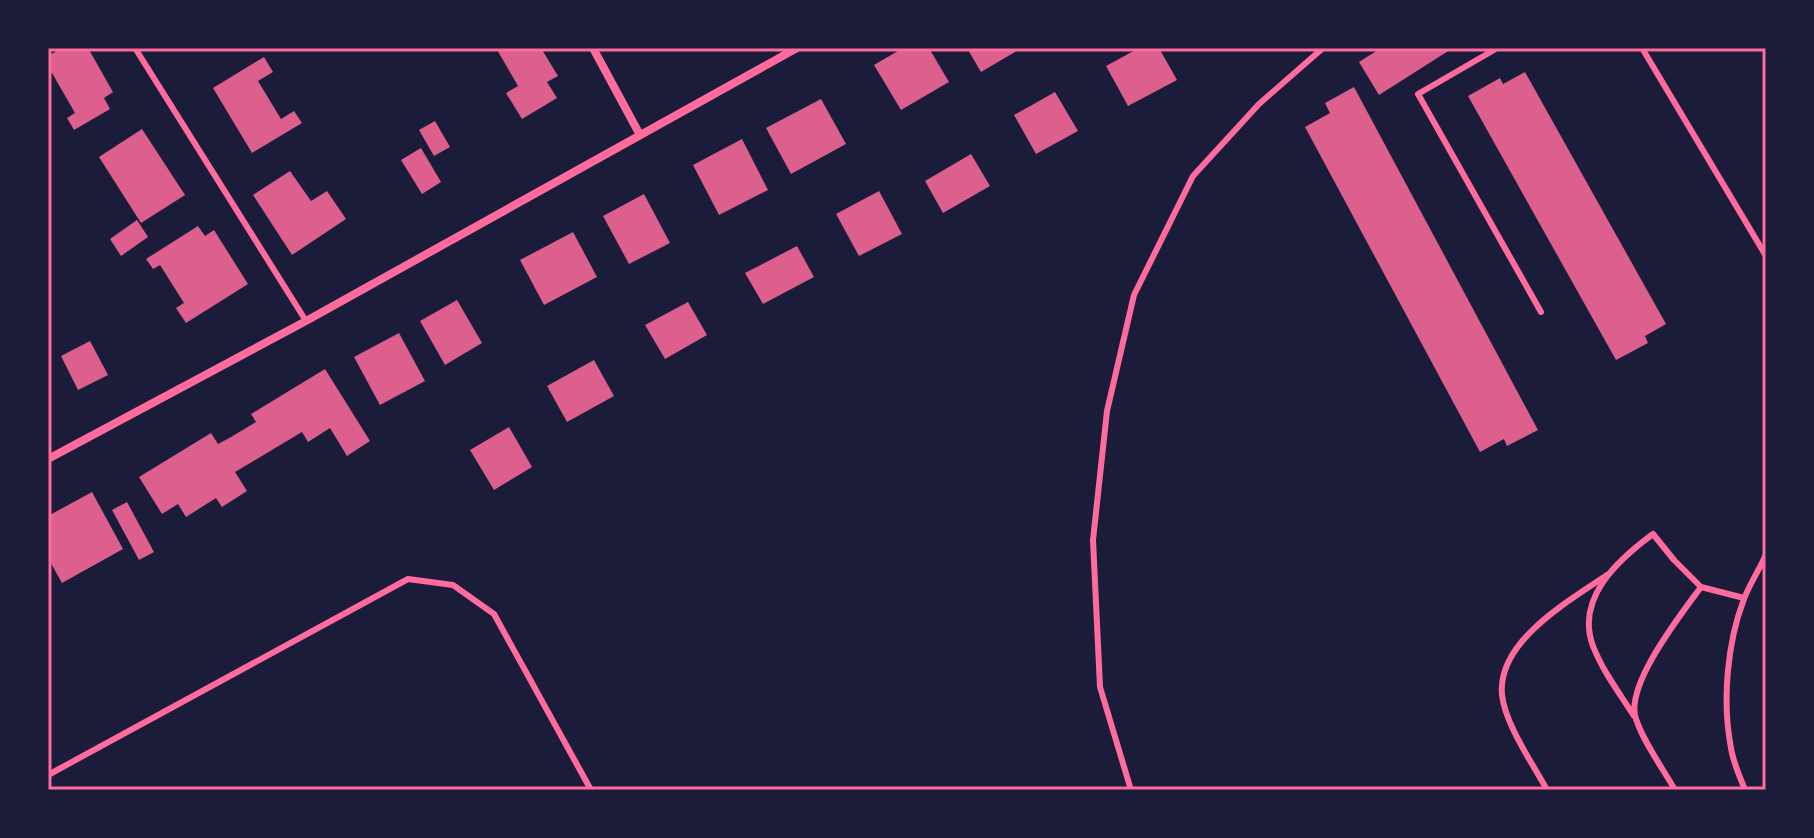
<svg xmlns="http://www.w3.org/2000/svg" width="1814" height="838" font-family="'Times New Roman',serif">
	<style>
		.building { fill: #dd5f8e }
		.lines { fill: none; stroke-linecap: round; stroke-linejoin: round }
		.service { stroke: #ff6b9d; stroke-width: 6 }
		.minor { stroke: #ff6b9d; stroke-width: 8 }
		.neatline { fill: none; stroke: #ff6b9d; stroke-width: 3 }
	</style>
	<rect width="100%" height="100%" fill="#1b1b3a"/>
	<path class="building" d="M62,48h26l25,44 -9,6 6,11 -36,21 -7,-12 8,-5 -23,-40 -4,2v-19z
		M496,48h45l17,28 -11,6 10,16 -35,21 -16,-26 12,-7z
		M903,48h26l20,34 -48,28 -27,-45z
		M967,48h55l-41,24z
		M1139,48h20l18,32 -49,26 -22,-40z
		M1381,48h72l-74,47 -20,-33z
		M264,57l9,15 -15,9 23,38 13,-8 8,12 -50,30 -39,-65z
		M1525,72l141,252 -21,12 3,7 -32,17 -148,-264 32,-18 3,6z
		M1354,87l184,343 -31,16 -3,-7 -24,13 -175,-325 25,-14 -5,-10z
		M1055,92l23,39 -42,23 -22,-39z
		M821,99l25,45 -55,30 -25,-46z
		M435,121l15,26 -16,9 -15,-26z
		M142,129l43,66 -44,28 -42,-66z
		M742,139l26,51 -49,25 -26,-50z
		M421,148l20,34 -19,12 -21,-34z
		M971,154l19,32 -47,27 -18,-32z
		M290,171l21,30 16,-10 19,28 -54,36 -39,-60z
		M879,191l23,43 -43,22 -23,-42z
		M644,194l26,49 -41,21 -26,-48z
		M137,220l11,17 -27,19 -11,-17z
		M198,226l7,10 9,-6 34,54 -62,39 -10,-15 8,-5 -24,-38 -7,4 -7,-10z
		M573,232l24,45 -53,28 -24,-45z
		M797,246l17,31 -51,27 -18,-31z
		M457,300l25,43 -37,22 -25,-44z
		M688,302l19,33 -42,24 -20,-34z
		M399,333l26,48 -45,24 -26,-48z
		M90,341l18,34 -30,15 -17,-34z
		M594,360l20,36 -47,26 -20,-36z
		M325,369l45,72 -23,15 -17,-28 -22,14 -6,-10 -67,40 12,19 -25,16 -6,-9 -30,19 -8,-13 -16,10 -23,-37 72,-44 7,11 13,-7 25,-15 -5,-8z
		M509,427l23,40 -38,23 -24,-40z
		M92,492l31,57 -61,34 -14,-25v-42z
		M127,502l27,50 -15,8 -27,-50z"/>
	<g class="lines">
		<path class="service" d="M135,48l171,273
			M1493,48l1,2 -76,44 123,218
			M1642,48l124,208
			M1634,716c-14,-22 -32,-46 -41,-70 -18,-48 26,-87 60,-112l21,26 27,27 43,11
			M48,775l360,-196 45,6 41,29 97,176
			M1131,790l-31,-103 -7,-147 14,-129 27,-116 59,-119 66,-72 64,-56
			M1547,790c-14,-26 -42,-66 -45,-95 -5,-54 67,-94 105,-120
			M1675,790c-13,-23 -31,-47 -39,-71 -12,-33 46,-106 65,-132
			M1745,790c-5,-13 -12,-28 -14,-42 -9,-46 -4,-105 13,-149 6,-16 16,-30 22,-45"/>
		<path class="minor" d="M593,48l47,87
			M48,459l258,-138 491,-273"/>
	</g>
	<rect width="1814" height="838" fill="none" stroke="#1b1b3a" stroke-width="100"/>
	<rect x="50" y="50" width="1714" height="738" class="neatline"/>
</svg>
